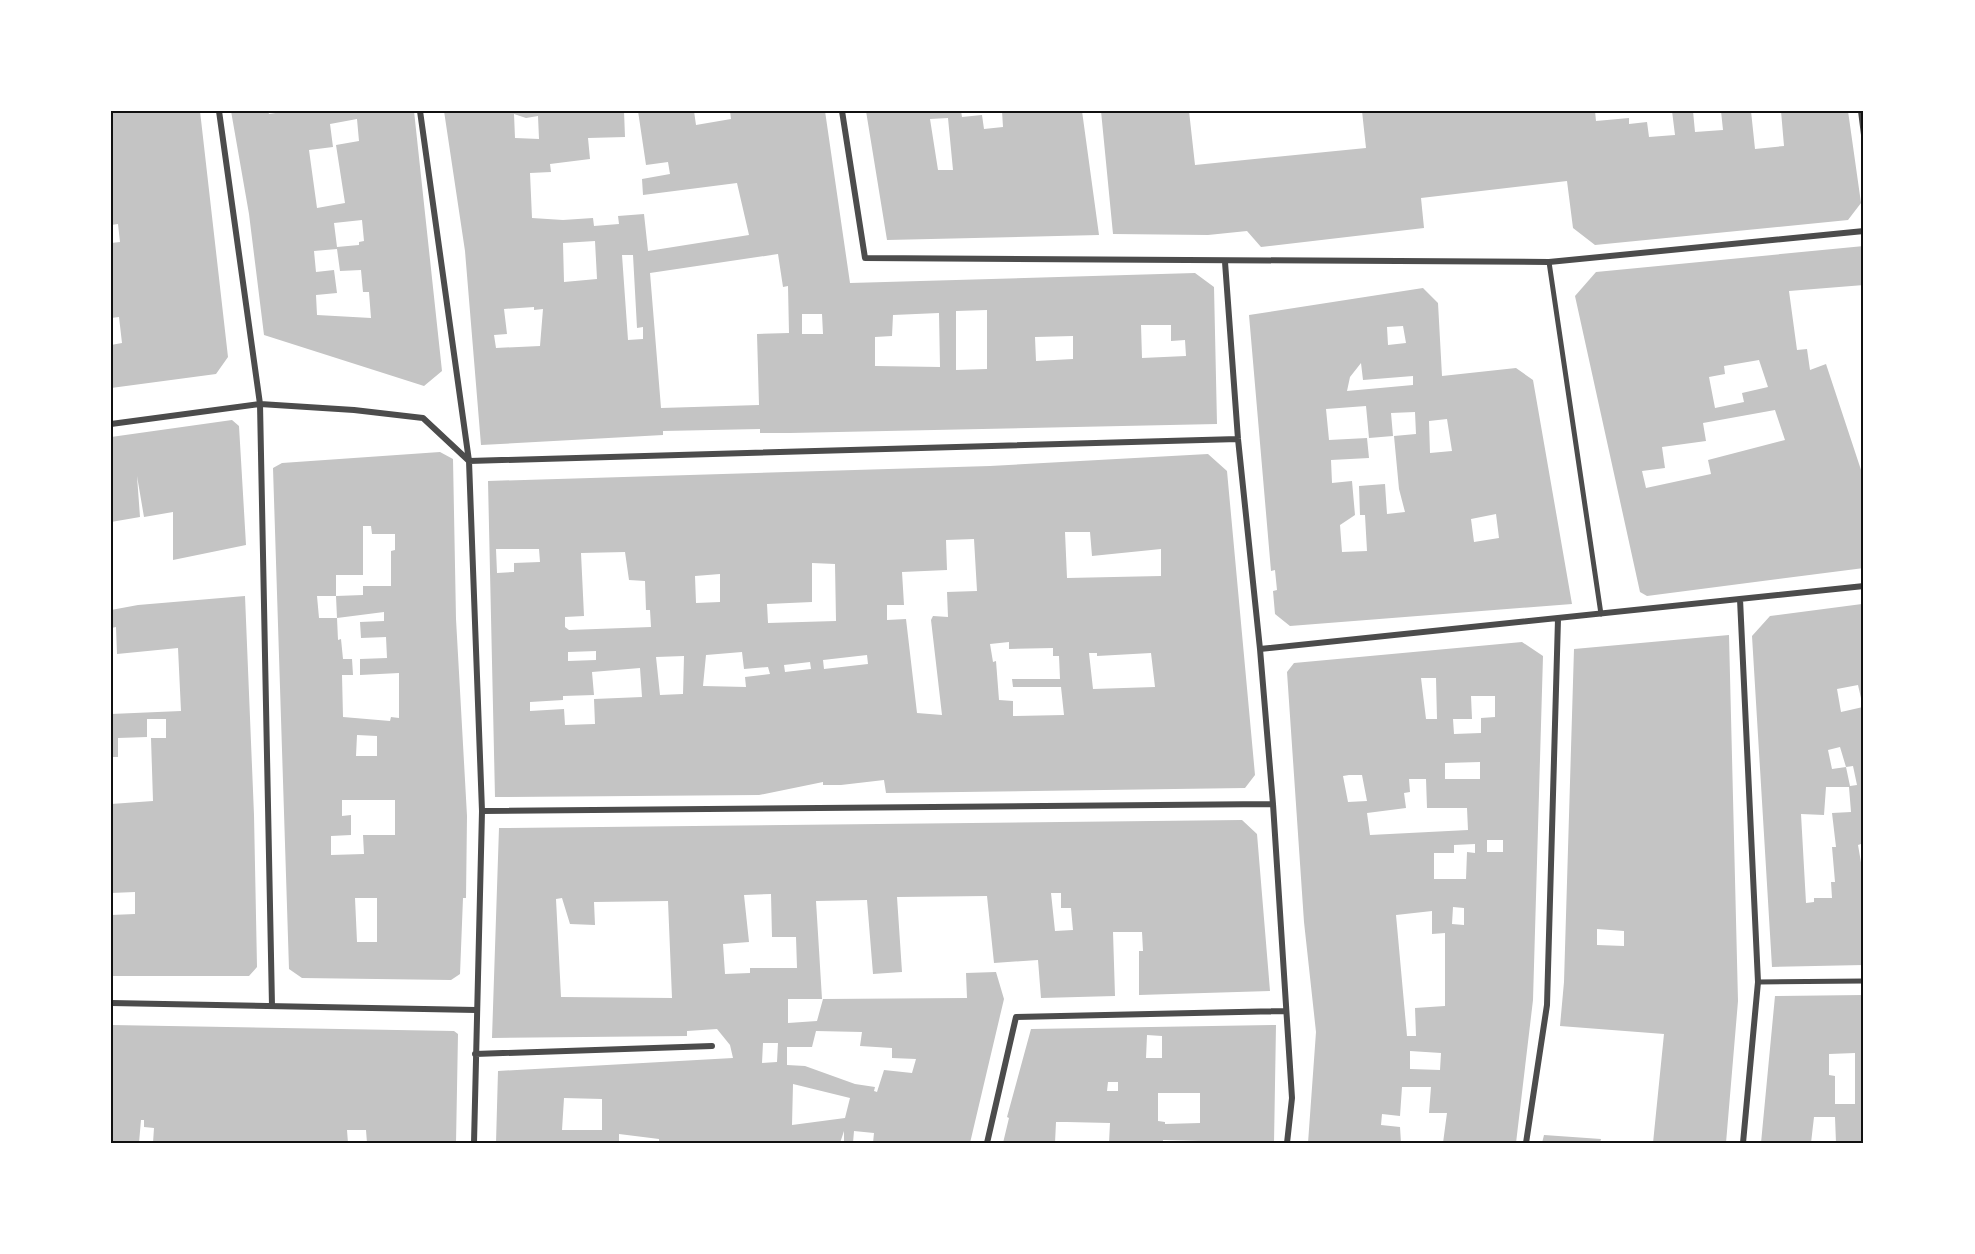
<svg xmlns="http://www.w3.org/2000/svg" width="1975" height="1254" font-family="'IBM Plex Sans',sans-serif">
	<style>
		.building { fill: #c4c4c4; fill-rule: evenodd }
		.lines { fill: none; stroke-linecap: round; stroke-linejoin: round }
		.pedestrian { stroke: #4c4c4c; stroke-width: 5 }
		.minor { stroke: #4c4c4c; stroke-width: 6 }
		.neatline { fill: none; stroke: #111; stroke-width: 2 }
	</style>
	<rect width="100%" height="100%" fill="#fff"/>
	<path class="building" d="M111,111h89l28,246 -12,17 -105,14v-43l11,-2 -3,-26 -8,1v-75l9,-1 -2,-18 -7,1z
		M231,111h37l1,3 20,-3h125l28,260 -18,15 -160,-51 -15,-121zM357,119l2,22 -23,4 9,58 -28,5 -8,-58 24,-3 -3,-23zM362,220l2,21 -5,1v3l-22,2 -3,-24zM337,249l3,22 21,-1 2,22h6l2,26 -54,-3 -1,-20 21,-2 -3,-23 -18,2 -2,-21z
		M444,111h180l1,26 -37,1 2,21 -40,5 1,8 -21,1 2,45 31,2 30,-2 1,8 25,-2 -1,-8 26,-2 4,37 101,-16 -12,-52 -94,12 -1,-16 28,-5 -2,-12 -22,3 -8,-54h56l2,14 35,-6 -1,-8h95l25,172 345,-10 19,14 3,137 -427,9h-30v-4l-97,2v4l-182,10 -16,-194zM514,114l12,4 12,-2 1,23 -24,-1zM595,241l2,38 -33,3 -1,-39zM778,254l5,33 5,-1 1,47 -32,1 2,71 -98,3 -11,-135zM622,255h11l4,73 6,-1v12l-15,1zM534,307v3l9,-1 -3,37 -44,2 -2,-13 13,-1 -3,-25zM987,310v59l-31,1v-59zM939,313l1,54 -65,-1v-29l17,-1 1,-21zM802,314h20l1,20h-21zM1141,325h30v16l14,-1 1,16 -44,2zM1073,336v23l-37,2 -1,-24z
		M866,111h95l1,6 20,-2 2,14 19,-2 -1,-16h80l17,124 -212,5zM948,118l5,52h-15l-8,-51z
		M1101,111h88l6,54 171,-17 -4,-37h233l1,10 33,-3v6l18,-2 2,15 26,-2 -3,-24h21l2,21 28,-2 -2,-19h30l4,38 29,-3 -3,-35h67l13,92 -13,17 -253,25 -22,-17 -6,-47 -146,17 3,30 -163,19 -14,-16 -39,4 -95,-1z
		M1864,246v39l-75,6 8,59 10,-1 3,21 16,-6 38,115v89l-217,28 -7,-4 -65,-296 21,-24zM1759,360l9,27 -26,6 2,9 -29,6 -6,-31 16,-3 -1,-8zM1775,410l10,30 -77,20 3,14 -65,14 -4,-17 23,-3 -3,-21 44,-6 -3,-18z
		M1423,288l15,15 4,73 74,-8 17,12 39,224 -282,22 -15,-12 -2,-23 4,-1 -2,-20 -4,1 -22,-256zM1403,326l3,17 -18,2 -1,-18zM1361,363l2,17 50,-4v9l-66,6 3,-14zM1366,406l3,32 24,-2 -2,-23 24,-1 1,22 -22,2 5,53 6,23 -18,2 -2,-30 -26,2 1,29h5l2,36 -25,1 -2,-27 15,-10 -3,-34 -20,2 -1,-23 38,-2 -2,-20 -38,2 -3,-31zM1447,419l5,32 -22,2 -1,-32zM1496,514l3,24 -25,4 -3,-23z
		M232,420l7,6 7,119 -73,15v-48l-29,5 -7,-41 3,41 -29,5v-85z
		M440,452l13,7 3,160 11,197 -1,82h-3l-3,76 -9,6 -149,-2 -13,-9 -16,-501 9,-5zM363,526h8l1,8h23v16l-4,1v35h-28v9l-27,1 1,22h-18l-2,-22h19v-21h27zM384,612v9l-24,1 1,16 25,-1 1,21 -27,1v16l39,-2v45l-8,-1 -1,4 -47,-4 -1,-42h11l-1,-16h-9l-2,-20 -3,1 -1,-22zM357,735l20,1v20h-21zM342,800h53v35h-32l1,19 -33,1v-19l20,-1v-20l-9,1zM355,898h22v44h-20z
		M1208,454l19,17 28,304 -10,13 -359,5 -2,-13 -43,5h-18v-3l-64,13 -264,2 -7,-316 502,-15zM1065,532h25l2,24 69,-7v27l-94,2zM974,539l3,52 -30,1 1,25 -15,-1 -2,4 11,95 -25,-2 -11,-94 -19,1v-15h17l-2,-33 45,-2 -1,-30zM496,549h43l1,13 -26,1v9l-17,1zM625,552l4,28 16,1 1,29h4l1,17 -82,3 -4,-3v-10l19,-1 -3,-63zM812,563l23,1 1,57 -68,2 -1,-19 45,-2zM720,574v28l-24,1 -1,-27zM1009,642v7l44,-1v8h6l1,23h-48l1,8h48l3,28 -51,1v-15l-14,-1 -3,-39 -3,1 -3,-18zM596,651v9l-28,1v-9zM742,652l2,17 24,-2 2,7 -25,3 1,10 -43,-1 3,-31zM1089,653h8v3l54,-3 4,34 -62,2zM867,655l1,9 -44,5 -1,-9zM684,656l-1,38 -23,1 -4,-38zM810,662l1,7 -26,3 -1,-7zM640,668l2,29 -48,2 1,25 -30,1 -1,-16 -34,2v-9l33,-2v-4l31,-1 -2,-23z
		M245,596l9,219 3,152 -8,9h-138v-61l24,-1v-22l-24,1v-89l42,-3 -2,-63h15v-19h-19v18l-29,1v19h-7v-43l70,-3 -3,-63 -61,6 -1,-27 -5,1v-18l27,-5z
		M1862,604l2,239 -6,2 6,35v85l-92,2 -20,-331 18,-20zM1858,685l5,22 -22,5 -4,-23zM1840,747l6,20 7,-1 4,19 -7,1 -4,-19 -14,2 -4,-19zM1826,787h23l2,25 -19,1 4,34h-4l3,35h-4l1,16h-18v4l-8,1 -5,-89 23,1z
		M1729,635l9,366 -12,142h-73l11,-109 -104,-8 4,-44 10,-333zM1597,929l27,2v15l-27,-1z
		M1522,642l21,14 -10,344 -17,143h-73l4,-30h-18l2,-26h-29l-2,29 -18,-2 -1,11 19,2 1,16h-93l8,-111 -12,-110 -17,-250 7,-9zM1421,678h15l1,41h-11zM1471,696h24v21l-14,1v15l-27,1 -1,-15h19zM1480,762v17h-35v-16zM1349,775h13l5,26 -19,1 -5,-26zM1409,779h17l1,29h40l1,22 -98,5 -3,-22 39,-5 -2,-15 6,-1zM1487,840h16v12h-16zM1475,844v9l-8,-1 -1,27h-32v-26h20v-8zM1453,907l11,1v17l-12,-1zM1432,911v23l13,-1v73l-30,2 1,28h-9l-11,-121zM1410,1051l31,2 -1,17 -30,-1z
		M1242,820l15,14 13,157 -131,4v-44h4l-1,-19h-29l2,64 -74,2 -3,-38 -44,3 -7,-67 -90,1 5,75 -29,2 -6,-74 -51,1 6,98h-34v24l29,-2 6,-22 144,-1 -1,-25 30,-1 8,27 -34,144h-97l1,-10 -20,-2 -1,12h-9v-12l-4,12h-181v-4l-40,-5v9h-123l2,-72 235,-13 -3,-13 -13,-16 -30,2v5l-195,2 7,-210zM1051,893h10v15h10l2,22 -18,1zM771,894l1,43h24l1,31h-47v5l-25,1 -2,-30 26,-2 -5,-47zM562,898l8,26 25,1 -1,-23 74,-1 4,97 -111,-1 -5,-98zM816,1031l46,1 -2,14 32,2v10l24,1 -4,14 -28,-3 -7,22 -3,-1 1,-4 -20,-3 -50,-18 -18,-1v-18h25zM763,1043h15l-1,19 -15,1zM793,1084l57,14 -5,20 -53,7zM564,1098l38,1v31h-40z
		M1864,995v148h-28l-1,-26h-21l-3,26h-50l14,-147zM1855,1053v51h-20v-28l-6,-1v-21z
		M111,1025l343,6 4,3 -2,109h-89l-1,-13h-19l1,13h-195l1,-15 -10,-1v-7h-3l-2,23h-28z
		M1276,1025l-2,118 -111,-3v3h-54l1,-20 -43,-1h-11l-1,21h-52l6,-25 -2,-1 24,-88zM1147,1035l15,1v22h-16zM1108,1082h10v9h-11zM1158,1093h42v30l-35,1v-2l-7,-1z
		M1544,1135l57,4 -1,4h-58z"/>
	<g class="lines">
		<path class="pedestrian" d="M1549,262l52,352
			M1758,982l106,-1"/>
		<path class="minor" d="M219,111l41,293 12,602
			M420,111l49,350 13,350 -8,332
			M842,111l23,147 684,4 315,-31
			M1861,111l3,24
			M1225,262l13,177 22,210 13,155 19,294 -5,45
			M111,424l149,-20 94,6 69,8 46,43 769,-22
			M1740,599l18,383 -15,161
			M1260,649l604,-63
			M482,811l791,-7
			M111,1003l365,7
			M475,1054l237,-8
			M987,1143l29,-126 269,-6
			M1526,1143l21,-138 11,-386"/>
	</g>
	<rect width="1975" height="1254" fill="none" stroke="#ffffff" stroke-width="225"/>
	<rect x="112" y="112" width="1750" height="1030" class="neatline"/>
</svg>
